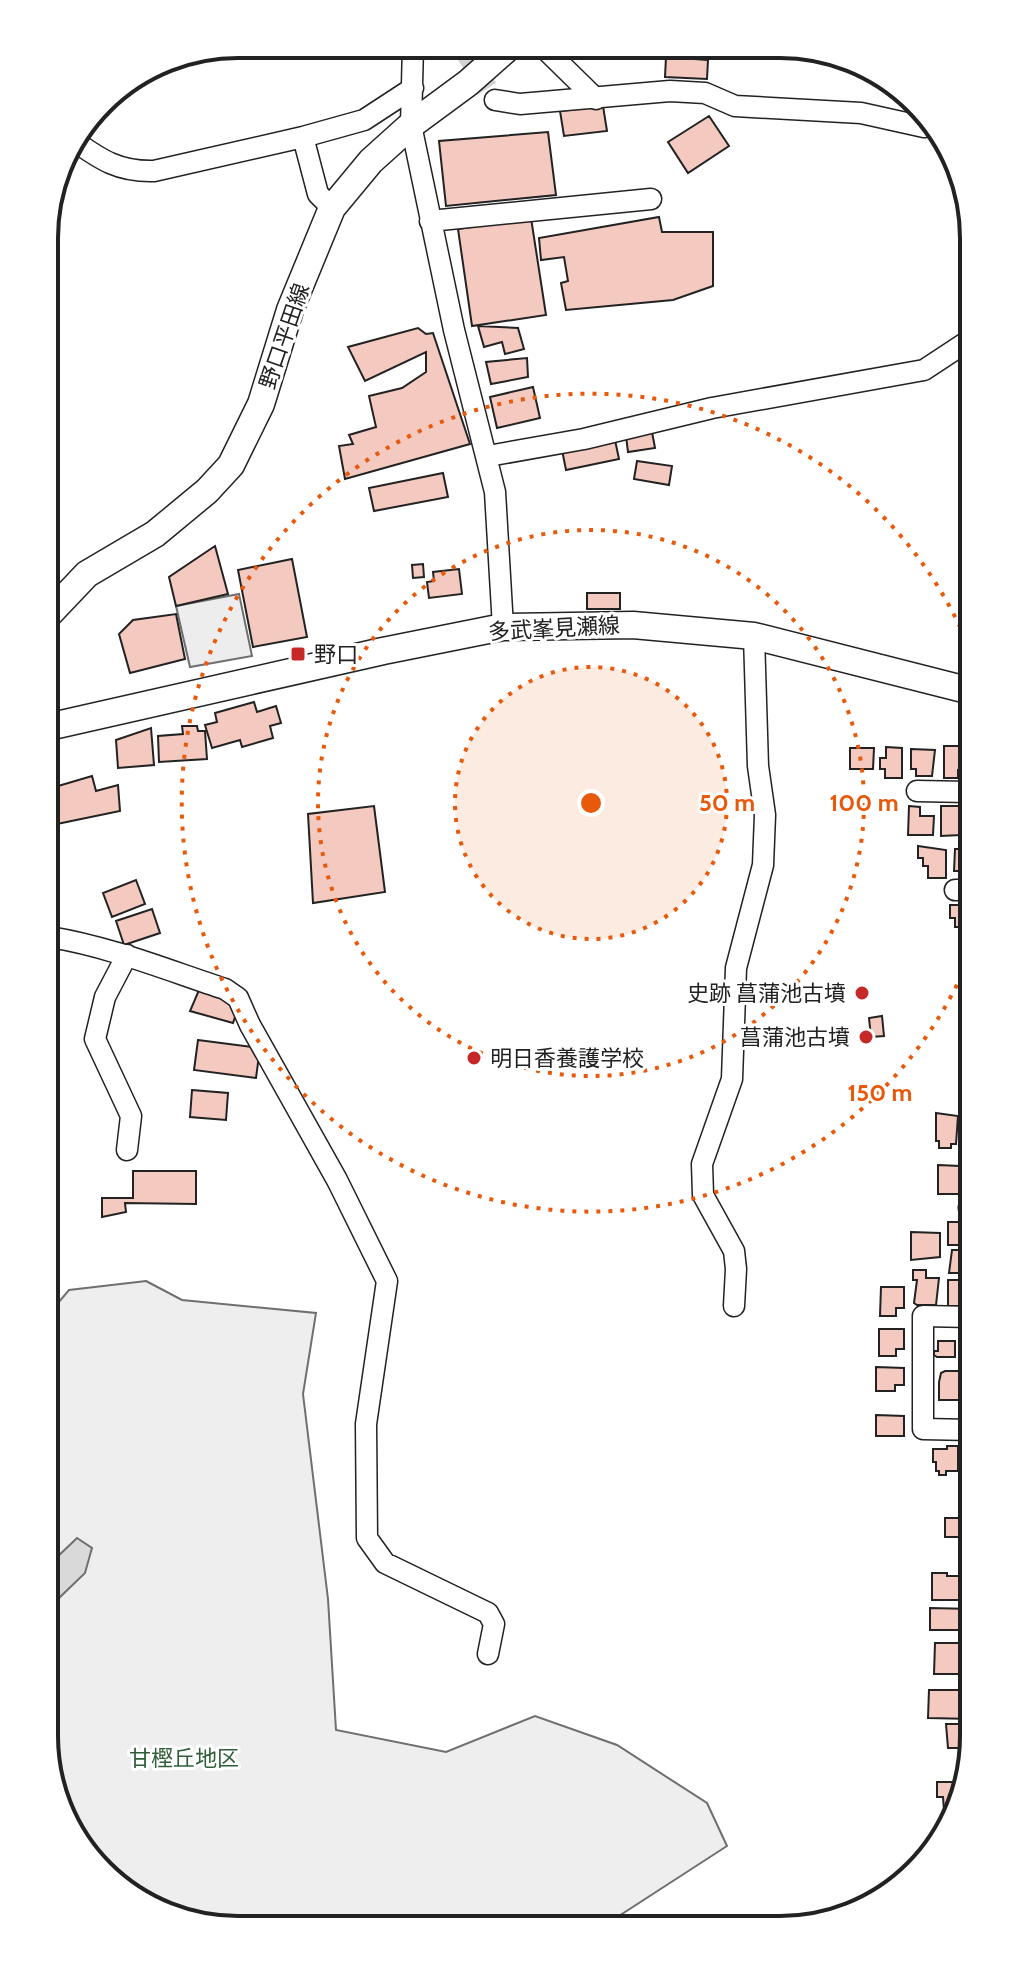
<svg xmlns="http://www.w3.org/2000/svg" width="1018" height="1974" font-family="Cabin,'Noto Sans JP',sans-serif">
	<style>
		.green { fill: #eee; stroke: #6f6f6f; stroke-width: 2 }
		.parking { fill: #ededed; stroke: #6f6f6f; stroke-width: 2 }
		.water { fill: #d9d9d9; stroke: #6f6f6f; stroke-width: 2 }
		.building { fill: #f3c9c0; stroke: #222; stroke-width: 2 }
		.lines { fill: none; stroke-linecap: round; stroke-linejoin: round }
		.minor-tunnel { stroke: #d3d3d3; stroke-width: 20; stroke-dasharray: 20 10; stroke-linecap: butt }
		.minor-casing { stroke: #222; stroke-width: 23 }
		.major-casing { stroke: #222; stroke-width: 29 }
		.minor { stroke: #fff; stroke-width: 20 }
		.major { stroke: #fff; stroke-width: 26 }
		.ring { fill: none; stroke: #e8590c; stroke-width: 4; stroke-dasharray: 4 8 }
		.poi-dot { fill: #c62828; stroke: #fff; stroke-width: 3 }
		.labels { text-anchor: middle; stroke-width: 6; stroke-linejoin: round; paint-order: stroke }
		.street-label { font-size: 22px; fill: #222; stroke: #fff }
		.poi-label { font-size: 22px; fill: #222; stroke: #fff; text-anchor: start }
		.park-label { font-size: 22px; fill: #2f5e38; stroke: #fff }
		.rim { fill: none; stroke: #222; stroke-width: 4 }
		.centre { fill: #e8590c; stroke: #fff; stroke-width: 4 }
		.ring-label { font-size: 24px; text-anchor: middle; font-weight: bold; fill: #e8590c; stroke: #fff; stroke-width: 6; stroke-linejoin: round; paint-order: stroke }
	</style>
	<rect width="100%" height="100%" fill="#fff"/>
	<path class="green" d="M146,1281l36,19 134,13 -13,81 25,205 8,131 110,22 89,-36 82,29 90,58 20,43 -119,77 -395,5 -102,-46 -57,-84 -2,-488 17,-20z"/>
	<path class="parking" d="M239,594l13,62 -62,11 -14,-61z"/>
	<path class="water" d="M77,1538l15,10 -7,25 -27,26 -5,1v-39z"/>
	<path class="building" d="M666,57l42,3 -1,19 -42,-2z
		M603,106l4,25 -43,5 -4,-25z
		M709,116l20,30 -41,27 -20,-31z
		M548,132l8,63 -110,11 -7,-65z
		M659,217l3,15h51v54l-40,14 -107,10 -5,-27 7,-2 -4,-24 -23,3 -2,-22z
		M531,218l15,97 -74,11 -14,-97z
		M478,326l40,2 6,21 -19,5 -3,-12 -18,5z
		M418,328l8,6 7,-1 37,111 -125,35 -6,-33 14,-2 -4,-9 27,-8 -7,-31 33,-8 24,-16v-20l-61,29 -17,-34z
		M527,358l1,19 -37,7 -5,-22z
		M533,387l7,31 -43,10 -7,-31z
		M652,432l3,16 -27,4 -2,-16z
		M615,440l4,19 -53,11 -4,-20z
		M637,461l35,5 -3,19 -35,-6z
		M443,473l5,24 -74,14 -5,-23z
		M215,546l13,48 -52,12 -7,-29z
		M292,559l15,78 -54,10 -15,-77z
		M423,564l1,13 -11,1 -1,-13z
		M459,569l3,25 -33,4 -2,-16 7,-1 -1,-9z
		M587,593h33v16h-33z
		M176,614l9,45 -55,14 -11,-39 14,-14z
		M254,702l3,10 19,-6 5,17 -11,3 3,12 -31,9 -2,-7 -28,8 -7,-23 12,-3 -2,-9z
		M182,726h15l1,5h7l2,28 -48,3 -1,-26 25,-2z
		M151,728l3,37 -36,3 -2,-28z
		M944,746h19v24h-5v8h-14z
		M886,747l16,1v30h-17v-9h-5v-11h6z
		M850,748h24l-1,21h-23z
		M911,749l24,1 -3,26h-16v-7h-5z
		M92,776l4,15 22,-6 2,26 -63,13 1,-38z
		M374,806l11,86 -72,11 -5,-89z
		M909,806l11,1v9h14l-1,19h-25z
		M941,806h20v29l-20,1z
		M918,846l28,4v28h-18v-12h-5v-8h-5z
		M955,849h13v26h-6v-4h-8z
		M136,880l9,24 -33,13 -9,-24z
		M950,905h18l1,28h-4v-6h-10v-9h-5z
		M152,909l8,24 -36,12 -8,-24z
		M967,989h2v36h-2z
		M199,990l40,15 -6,18 -43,-12z
		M882,1016l2,20 -13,1 -2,-19z
		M965,1039h4v34h-4z
		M198,1040l62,8 -4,30 -62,-8z
		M966,1084h3l1,24 -9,-3v-10h5z
		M192,1090l36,3 -2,27 -36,-3z
		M936,1113l22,3 -2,28h-5v4h-12v-7h-3z
		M966,1117h4v31l-1,-7h-6z
		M938,1165l22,1 -1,28h-21z
		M965,1167h5v22h-5z
		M133,1171h63v33l-71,-1 1,9 -24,5v-19h31z
		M948,1222h22v23h-22z
		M911,1232l29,1v24l-29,3z
		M952,1250h18l1,23h-22z
		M913,1270h13v8h13l-3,27h-19l-3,-2 3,-23h-4z
		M948,1280h23v26h-23z
		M881,1287h23v21h-8v8h-16z
		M879,1329h25v20h-8v7h-17z
		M938,1341h17v16h-18l-3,-2v-4h4z
		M965,1350h6v22h-6z
		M876,1367l28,1v17h-9v6h-19z
		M945,1371h16v29h-22v-18l2,-9z
		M967,1381h4v36h-6l-2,-6 1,-28z
		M876,1415l28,1v20h-28z
		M947,1446h11v25h-12v4h-7v-4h-3v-9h-3v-13h14z
		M945,1518h27v19h-27z
		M932,1573h15v3h16v4h10v20h-41z
		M930,1608l42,1v24h-11v-3h-31z
		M935,1643h35l3,31h-39z
		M960,1684h13v35l-45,-1 1,-28h31z
		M946,1724h21v6h6l1,18h-26z
		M937,1782h24l-16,42 -2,-27h-6z"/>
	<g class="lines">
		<path class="minor-tunnel" d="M461,46l34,54"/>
		<defs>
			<path id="minor" d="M413,45l-2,80 43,205 41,162 8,135
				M460,45l1,1
				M542,46l54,53
				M495,100l25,4 150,-13 35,2 30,13 126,7 63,14 6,-2
				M303,137l15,57 14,14
				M73,140c28,20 46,32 81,31l149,-34 61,-17 49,-32
				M430,221l221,-22
				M488,456l96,-17 128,-31 212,-38 41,-27
				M917,791l51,1
				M955,890h13
				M50,937c61,10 117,33 175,52l13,9 12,27 87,155 50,101 -21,143 1,114 18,25 103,50 6,11 -6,30
				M127,1150l4,-34 -36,-77 10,-42 22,-42
				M969,1208h1
				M734,1306l2,-37 -2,-18 -31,-56 -1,-31 30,-85 4,-111 27,-103 2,-50 -7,-49 -4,-130
				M971,1317l-48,-1v113l49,1"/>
			<path id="major" d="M48,615l39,-41 68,-40 52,-43 24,-26 30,-61 29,-94 42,-102 39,-47 40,-36 57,-42 42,-37
				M48,727l335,-76 120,-24 130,-2 121,11 213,54"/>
		</defs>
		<use href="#minor" class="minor-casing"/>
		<use href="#major" class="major-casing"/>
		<use href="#minor" class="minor"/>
		<use href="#major" class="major"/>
	</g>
	<circle cx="591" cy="803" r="136" fill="#e8590c" fill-opacity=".12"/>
	<g class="ring">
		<circle cx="591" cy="803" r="136"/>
		<circle cx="591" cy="803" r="273"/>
		<path d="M967 963A409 409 0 1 1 966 640"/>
	</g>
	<g class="poi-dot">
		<rect x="290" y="646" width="16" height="16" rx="4"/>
		<circle cx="862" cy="993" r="8"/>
		<circle cx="866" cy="1037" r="8"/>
		<circle cx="474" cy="1058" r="8"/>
	</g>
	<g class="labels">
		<g class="street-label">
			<text transform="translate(284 336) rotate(-71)" y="8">野口平田線</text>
			<text transform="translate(554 628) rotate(-3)" y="8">多武峯見瀬線</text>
		</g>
		<g class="poi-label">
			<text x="314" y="662">野口</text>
			<text x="846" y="1001" text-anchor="end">史跡 菖蒲池古墳</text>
			<text x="850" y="1045" text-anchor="end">菖蒲池古墳</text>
			<text x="490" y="1066">明日香養護学校</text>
		</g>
		<g class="park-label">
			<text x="184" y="1766">甘樫丘地区</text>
		</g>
	</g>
	<path d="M0 0H1018V1974H0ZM238 58H780A180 180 0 0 1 960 238V1736A180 180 0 0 1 780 1916H238A180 180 0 0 1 58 1736V238A180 180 0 0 1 238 58Z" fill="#fff" fill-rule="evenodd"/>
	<path class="rim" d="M238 58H780A180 180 0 0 1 960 238V1736A180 180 0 0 1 780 1916H238A180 180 0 0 1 58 1736V238A180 180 0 0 1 238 58Z"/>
	<circle cx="591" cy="803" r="12" class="centre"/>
	<g class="ring-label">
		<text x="727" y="811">50 m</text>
		<text x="864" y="811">100 m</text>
		<text x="880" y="1101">150 m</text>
	</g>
</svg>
